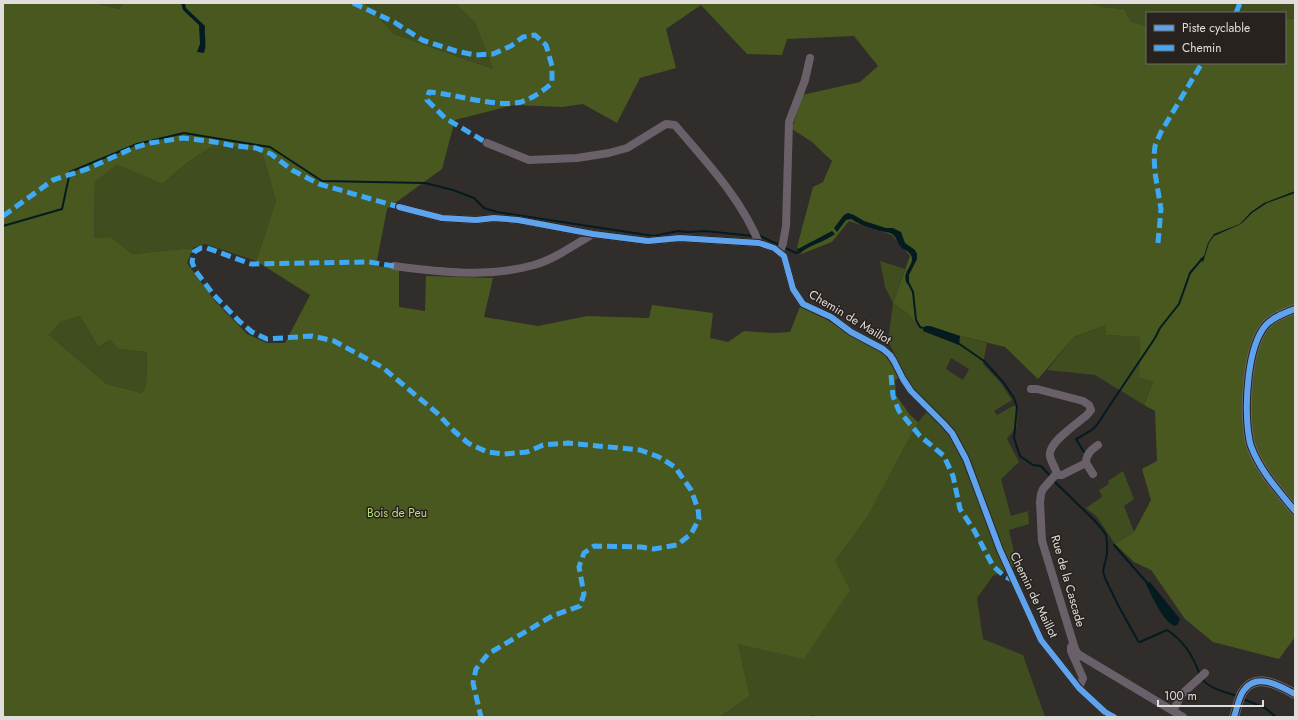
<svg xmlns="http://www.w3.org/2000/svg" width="1298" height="720" font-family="Jost,sans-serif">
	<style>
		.green { fill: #404d1f; fill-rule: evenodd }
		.forest { fill: #48581f; fill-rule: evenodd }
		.water { fill: #041b20 }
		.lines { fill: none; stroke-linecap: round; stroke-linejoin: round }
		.stream { stroke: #041b20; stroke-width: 2 }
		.minor { stroke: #696069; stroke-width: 8 }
		.tertiary { stroke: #696069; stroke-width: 10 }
		.quiet { stroke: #3fa9f5; stroke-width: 5; stroke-dasharray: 10 5; stroke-linecap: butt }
		.cycleway-casing { stroke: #28221f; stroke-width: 8 }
		.cycleway { stroke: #60a3ed; stroke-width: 6 }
		.labels { text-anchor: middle; stroke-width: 3; stroke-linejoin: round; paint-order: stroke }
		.street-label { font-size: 12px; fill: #e1ddda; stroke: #28221f }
		.park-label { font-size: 12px; fill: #bcda7d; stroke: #28221f }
	</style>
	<rect width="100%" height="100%" fill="#302d2a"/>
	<path class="green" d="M94,3h29l-4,6z
		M365,3h90l20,20 18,46 -99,-35z
		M1090,3h205v15l-10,2v-7h-138v13l-16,-4 -7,-13 -22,-2z
		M216,144l46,8 14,49 -20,60 -51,-17 -12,4 -61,6 -21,-17 -17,1 1,-58 22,-15 45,19 25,-21z
		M880,261l25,8 -12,34 14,10 16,18 32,11 2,3 3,-9 27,7 -4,21 17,18 12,18 -18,11 3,4 16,-9 5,-1 -1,21 -10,13 12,23 -18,17 10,37 17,-5 1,13 -20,6 8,35 -24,11 -16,22 6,41 40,16 22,62h-226l-7,-2 -2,2h-91l31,-21 -12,-52 97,-83 33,-45 50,-94 12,-14 -19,-21 -23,-46 5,-38 -8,-16zM951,358l18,11 -6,11 -17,-11z
		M80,316l18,31 12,-7 10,9 27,3 -1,22v12l-4,7 -35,-9 -58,-49 12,-13z
		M1106,325v10l34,2 -1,39 14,6 -9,23 -49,-30 -48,-5 27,-33z
		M1123,471l11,28 -10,7 10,26 -19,12 -18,-27 -11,-9 16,-11 -3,-7 10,-6 -1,-3z"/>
	<path class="forest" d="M3,3h91l25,6 4,-6h242l29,31 99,35 -18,-46 -20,-20h635l12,4 22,2 7,13 16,4v37h138v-43l10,-2v287l-37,25 -11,116 48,70v121l-16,22 -66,-17 -28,-23 -34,-49 -17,-8 -19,-18 19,-12 17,-32 -9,-31 15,-8 -2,-50 -11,-6 9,-23 -14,-5 1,-40 -34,-2v-10l-32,12 -36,42 -33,-32 -45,-11 -30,-10h-5l-2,5 -16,-18 -14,-10 17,-47 -18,-21 -43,-14 -17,21 -31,12 -4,-7 16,-60 10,-5 9,-21 -20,-19 -20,-13 10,-34 58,-13 18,-16 -24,-30 -67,3 -5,16 -35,-1 -46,-49 -35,24 10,39 -36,10 -23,45 -34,-19 -21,3 -48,-2 -59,15 -13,49 -55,40 -11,57 23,3v38l26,4 1,-35 67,2 -9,39 54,9 49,-10 62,2 3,-13 61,8 -3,25 18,4 16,-11 29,2 17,-1 11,-28 84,51 9,14 5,9 -4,2 1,15 14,20 8,7 -50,94 -33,45 15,29 -46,69 -66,-15 12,52 -31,21h-716zM216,144l46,8 14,49 -20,60 54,34 -25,48h-18l-20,-9 -32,-33 -28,-38 6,-15 -61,6 -21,-17 -17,1 1,-57 22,-16 45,19 25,-21zM80,316l18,31 12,-7 9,9 28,3 -1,34 -4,7 -35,-9 -58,-49 12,-13z
		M1295,314v190l-26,-32 -15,-28 -4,-30 2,-35 8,-37 10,-15 13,-8z"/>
	<path class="water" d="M181,3h4l1,5 19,18c-1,10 2,17 -1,27l-7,-1 3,-8 -1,-19 -16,-15z
		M1295,191v2l-28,10 -15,10 -11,11 -27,12 -5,7 -6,19 -3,-3 4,-3 4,-13 6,-9 26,-10 11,-12 13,-9z
		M848,213l6,2 10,6 22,7h7l8,4 4,11 10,7 2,4v5l-8,16v8l-2,1c-6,-11 6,-18 5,-26 -1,-6 -8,-8 -11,-11 -4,-4 -4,-10 -9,-13 -3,-2 -8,-2 -12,-3 -10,-3 -20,-6 -29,-12l-5,1 -9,12 -3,-4 10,-13z
		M832,231l3,3c-11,8 -25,11 -35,19l-2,-3h-2z
		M925,326h5l30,10 -1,9 -36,-14z
		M1150,582l30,37 -2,5 -3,2c-12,-4 -23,-30 -29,-42z"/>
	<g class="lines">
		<path class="stream" d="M3,226l59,-17 8,-37 67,-28 47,-11 86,14 52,34 103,2 28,7 21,8 10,10 13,4 157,24 24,-5 10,1 17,-1 48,5
			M760,236l19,9
			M783,247l13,6 5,-2
			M908,282l5,10 3,28 4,7 6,2
			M958,343l26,18 20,22 10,15 3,9 -3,31 6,18 13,9 8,1 10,11
			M1084,452l-8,-13c15,-8 19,-9 28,-25l51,-76 5,-10 19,-24 11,-31 11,-13
			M1054,481l40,39 8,9 4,6 1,8v11l-4,17 2,7 13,27 20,36 2,1 27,-12c16,10 27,28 33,45
			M1114,545l35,40
			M1202,679c8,10 24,13 35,17
			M1243,699l22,9 11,9"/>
		<path class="minor" d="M487,143l42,17 48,-2 32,-5 18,-5 39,-24 9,1c31,37 66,73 84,118
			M399,207l43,11 34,2 18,-2 24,2 75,14 55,7 32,-3 79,5 15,5 10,8 9,33 10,15 28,13 20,15 32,17 7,6 4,6 9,18 8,12 33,33 8,9 14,26 34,91 41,90 38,48 26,24 9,5
			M780,252l3,-9 3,-17 3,-104 16,-42 5,-22
			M394,266c46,6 94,12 140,-1 21,-6 40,-20 59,-31
			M1031,389h6l46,12 6,4 2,5 -4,5c-9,8 -40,28 -37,41 1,6 5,11 7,17l-14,16 -2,5 -1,8 2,39 33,108 3,5 105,63
			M1086,463l7,11
			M1057,473l2,2h3l24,-12c0,-9 5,-13 12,-18
			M1071,647v4l12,27 -4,10
			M1173,711l9,-17 23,-21"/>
		<path class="tertiary" d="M1295,309c-10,4 -22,8 -29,16 -19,21 -21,79 -18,106 1,5 1,10 3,15 9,25 28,45 44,65
			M1234,717c3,-8 4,-19 10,-27 13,-18 36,-4 51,4"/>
		<path class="quiet" d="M353,3l41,19 28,18 34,11 19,4 18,-1 18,-8 12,-9 12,-2 11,10 6,21v17c-9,8 -19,15 -31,19 -25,6 -65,-8 -92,-10l-2,8 18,18 42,25
			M1236,13l4,-10
			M3,216l50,-36 34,-11 46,-21 17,-5 33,-5 26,3 26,5 21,2 15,6 21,16 27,14 80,23
			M1158,243l3,-34 -6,-36 -1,-18 1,-9 6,-14 41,-69
			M394,266l-25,-4 -118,2 -44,-16h-6l-7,4 -2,10 3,8 18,24 26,27 13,11 15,7 45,-3 22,5 48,26 55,46 17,18 14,12 19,9 17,2 23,-2 16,-7 25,-2 72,7 19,7 16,10 16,23 7,19 1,10 -8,15 -14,11 -23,4 -13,-2 -47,-1 -10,7 -5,14 5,27 -4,12 -28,10 -64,38 -12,15 -3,14 8,34
			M891,375l2,21 6,15 21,25 24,20 9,20 7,33 14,21 19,36 11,10 10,5"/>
		<defs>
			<path id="cycleway" d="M399,207l43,11 34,2 18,-2 24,2 75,14 55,7 32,-3 79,5 15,5 10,8 9,33 10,15 28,13 20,15 32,17 7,6 4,6 9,18 8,12 33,33 8,9 14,26 34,91 41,90 38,48 26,24 9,5
				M1295,309c-10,4 -22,8 -29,16 -19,21 -21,79 -18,106 1,5 1,10 3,15 9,25 28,45 44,65
				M1234,717c3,-8 4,-19 10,-27 13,-18 36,-4 51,4"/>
		</defs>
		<use href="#cycleway" class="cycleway-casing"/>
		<use href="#cycleway" class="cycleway"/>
	</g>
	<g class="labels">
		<g class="street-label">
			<text transform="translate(850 317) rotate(31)" y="4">Chemin de Maillot</text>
			<text transform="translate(1068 581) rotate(74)" y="4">Rue de la Cascade</text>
			<text transform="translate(1034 595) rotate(64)" y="4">Chemin de Maillot</text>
		</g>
		<g class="park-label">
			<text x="397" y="517">Bois de Peu</text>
		</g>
	</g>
	<rect width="1298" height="720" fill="none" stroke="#e1ddda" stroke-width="8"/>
	<rect x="1146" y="12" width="140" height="52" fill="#28221f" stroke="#726d6a"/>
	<rect x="1154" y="25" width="20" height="6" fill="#60a3ed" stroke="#726d6a"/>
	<text x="1182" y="32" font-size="12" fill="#e1ddda">Piste cyclable</text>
	<rect x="1154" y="45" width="20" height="6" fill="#3fa9f5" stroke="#726d6a"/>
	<text x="1182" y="52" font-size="12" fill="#e1ddda">Chemin</text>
	<path d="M1158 700v6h105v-6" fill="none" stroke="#e1ddda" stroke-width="2"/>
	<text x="1164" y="700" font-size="12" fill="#e1ddda" stroke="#28221f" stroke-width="3" paint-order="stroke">100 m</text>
</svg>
